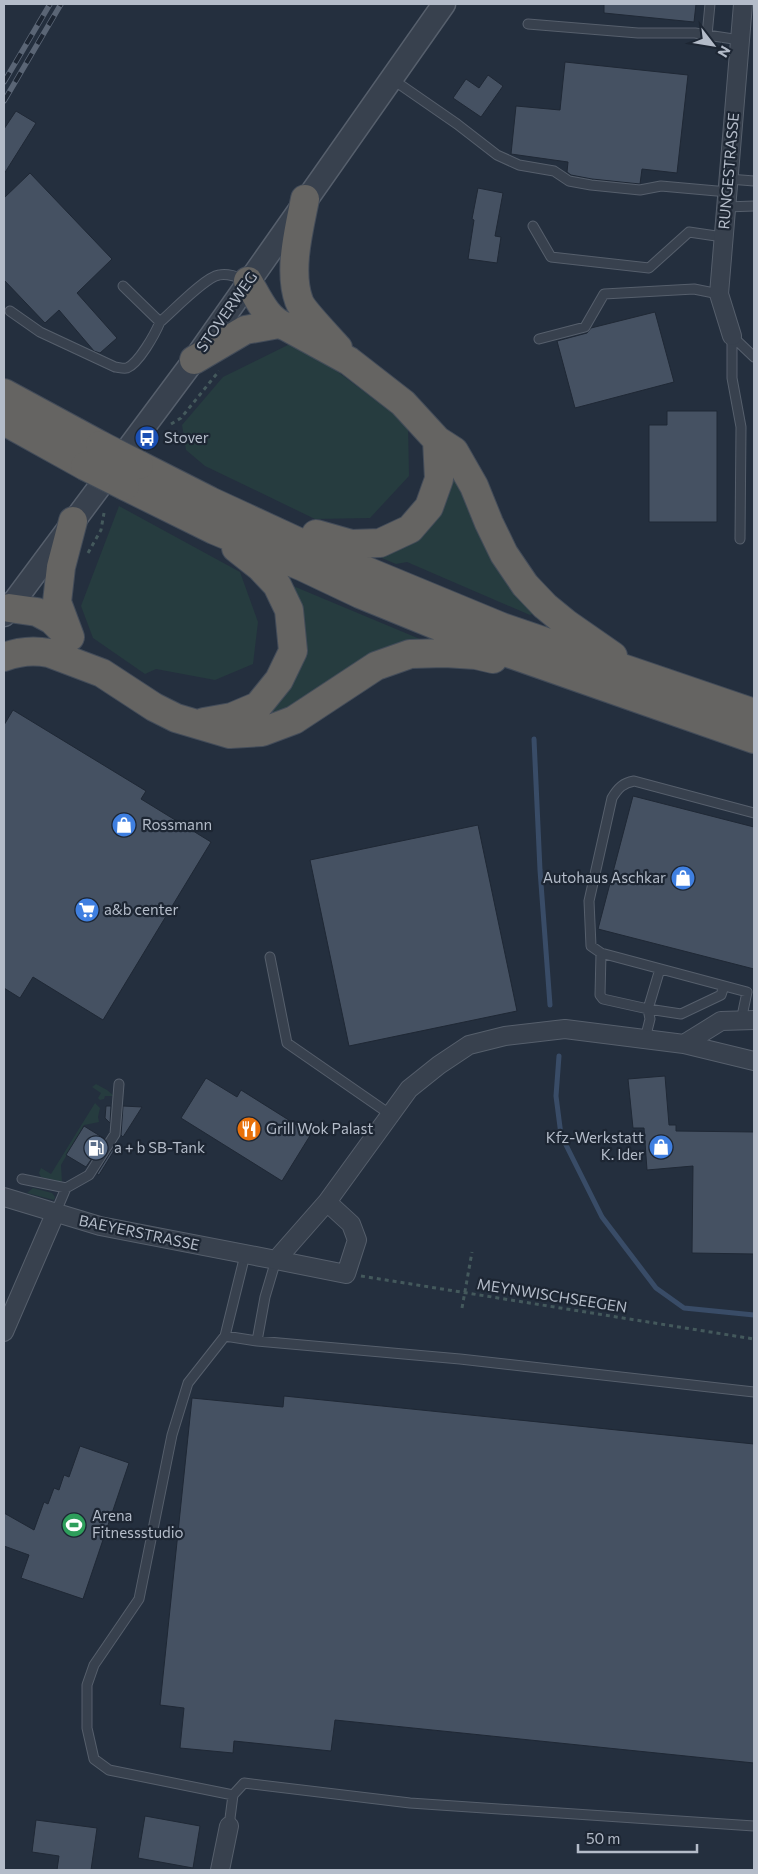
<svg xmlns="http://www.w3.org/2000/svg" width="758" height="1874" font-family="Commissioner,sans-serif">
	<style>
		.green { fill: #263c3f }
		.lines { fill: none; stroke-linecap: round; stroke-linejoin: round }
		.stream { stroke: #394c67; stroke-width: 5 }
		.building { fill: #455162; stroke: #1f2835 }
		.service-casing { stroke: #565f6c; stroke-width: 11 }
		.minor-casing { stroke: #565f6c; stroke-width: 20 }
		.tertiary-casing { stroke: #565f6c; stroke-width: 25 }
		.trunk-casing { stroke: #434c59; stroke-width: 30 }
		.path { stroke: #44595c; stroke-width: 3; stroke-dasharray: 4 4; stroke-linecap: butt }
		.service { stroke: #38414e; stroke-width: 9 }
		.minor { stroke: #38414e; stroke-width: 18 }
		.tertiary { stroke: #38414e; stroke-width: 22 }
		.trunk { stroke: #656462; stroke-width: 28 }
		.rail-casing { stroke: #5a6575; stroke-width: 5.5 }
		.rail { stroke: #1d2633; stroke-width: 4; stroke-dasharray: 11; stroke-linecap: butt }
		.trunk-bridge-casing { stroke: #434c59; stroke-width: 30; stroke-linecap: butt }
		.trunk-bridge { stroke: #656462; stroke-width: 28 }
		.labels { text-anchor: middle; stroke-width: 4.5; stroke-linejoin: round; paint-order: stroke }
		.street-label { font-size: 15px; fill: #b4bcc9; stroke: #1d2633 }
		.poi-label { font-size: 15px; fill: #b4bcc9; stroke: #1d2633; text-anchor: start }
	</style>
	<rect width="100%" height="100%" fill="#242f3e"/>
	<path class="green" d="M296,341l112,83 1,52 -39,42 -55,1 -110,-53 -19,-16 -4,-25 41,-48z
		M453,468l85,144 -8,3 -123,-53 -11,2 -19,-8z
		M119,506l121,66 18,50 -5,42 -38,16 -59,-11 -11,5 -52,-36 -12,-32z
		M286,583l141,59 -117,60 -67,26 43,-40z
		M96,1084l11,6 7,6h-9l-1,3 -4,1 -2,-2 3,-5 -9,-6z
		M95,1103l5,5 -2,9 1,5 -15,3 -23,40 1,17 -21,-5 -2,-4 2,-5 10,6z
		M33,1188l19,5 3,4 -1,3 -27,-7z"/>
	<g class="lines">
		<path class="stream" d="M534,739l6,131 10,135
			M559,1056l-3,40 5,39 41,82 54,71 28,20 70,7"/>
	</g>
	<path class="building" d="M604,4h92l-2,18 -90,-9z
		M565,62l123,13 -11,98 -35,-4 -2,15 -48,-5 -21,-4 -4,-3 1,-10 -57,-8 5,-48 44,4z
		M488,75l15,11 -22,31 -28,-19 13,-19 13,9z
		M16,111l20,12 -32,51v-45z
		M30,173l82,86 -35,34 40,45 -17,15 -6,-2 -35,-41 -14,13 -41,-43v-82z
		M478,188l25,5 -8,43 6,1 -4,26 -29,-4 6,-39 -2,-1z
		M655,312l19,70 -99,26 -18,-67 30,-8 4,-5z
		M667,411h50v111h-68v-97h18z
		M13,710l133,81 -5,8 70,43 -108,178 -70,-43 -13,21 -16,-10v-263z
		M633,796l121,31v142l-156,-40z
		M478,825l39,186 -168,35 -39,-186z
		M665,1076l4,49h7v6l78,1v122l-62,-1 1,-87 -46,4 -3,-42h-11l-5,-49z
		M206,1078l31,19 4,-7 70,44 -29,47 -101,-63z
		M106,1106h5l-1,17 -5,-5z
		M123,1106l19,1 -19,30 -2,-2z
		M84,1126l21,13 -19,28 -20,-12z
		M115,1145l2,1 -18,29 -2,-1z
		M284,1396l470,48v319l-419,-43 -4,31 -97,-10 -1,12 -53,-5 4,-40 -24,-3 32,-307 91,9z
		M80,1446l49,17 -46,136 -62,-21 8,-23 -25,-9v-33l30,17 10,-28 4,2 6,-16 5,2 5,-15 5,2z
		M145,1816l55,10 -7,42 -55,-10z
		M36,1820l61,8 -6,42h-34l2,-14 -27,-4z"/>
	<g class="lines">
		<defs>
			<path id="service" d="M710,4l-3,31 33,5
				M528,24l110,9h57l12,2
				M392,79l65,45 40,31 22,10 35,6 15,10 22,4 49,5 21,-4 67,6
				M729,179l25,2
				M726,207l28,-1
				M533,226l18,31 98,11 40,-36 34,5
				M123,286l37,36c12,-10 45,-45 59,-47 9,-2 19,2 27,5
				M10,311l30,21 75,35c3,0 8,2 12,1 12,-5 28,-34 33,-46
				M732,336v42l9,49 -1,112
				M732,336l22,21
				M539,339l46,-12 19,-33 90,-5 25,5
				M601,953l-1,42 3,4 45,10 33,5 40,-19 3,-9
				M270,957l17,86 104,72
				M741,1021l6,-29 -146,-39 -10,-7 -2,-45 23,-103c6,-10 11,-15 22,-17l120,32
				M645,1039l5,-20 -2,-10 12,-40
				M22,1179l44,9 23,-13 26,-41 4,-50
				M55,1214l11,-26
				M225,1336l20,-81
				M257,1341l8,-44 11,-37
				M754,1392l-294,-33 -203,-18 -32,-5 -37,47 -16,52 -33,164 -45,66 -7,20v43l7,31 15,11 124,25 11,-12 166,20 344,23
				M229,1826l4,-31"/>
			<path id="minor" d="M732,336l-13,-42 24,-290
				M684,1044l37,-23 33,-1
				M4,1197l96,29 176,34 51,-58 82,-113 30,-24 30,-20 36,-9 60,-7 119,15 70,17
				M276,1260l70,14 11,-34 -6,-16 -24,-22
				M4,1332l51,-118
				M220,1870l9,-44"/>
			<path id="tertiary" d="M4,615l190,-255 250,-356"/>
			<path id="trunk" d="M305,199c-6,30 -17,72 -6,102 3,9 31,38 39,47
				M248,281c10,17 19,40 39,46l62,34 54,42 34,37 17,11 20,35 15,37 15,31 21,31 20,21 22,18 46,32
				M194,360l51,-30 34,-6
				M4,393l96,52
				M4,421l81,45
				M139,465l71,36 106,49 186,77 252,86
				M125,486l89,44 89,37 57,27 125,51 269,94
				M316,534l35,10 29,-1 30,-14 19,-22 10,-28 -2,-39
				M9,608l28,4 15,8 17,17
				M70,637l-13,-35 4,-35 12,-46
				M4,657c13,-5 30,-7 45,-4l53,20 52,34 22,11 54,16 32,-2 32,-12 82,-54 34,-12 35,-1 31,2 17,4
				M204,722l28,-5 26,-11 21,-26 14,-29 -4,-41 -12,-25 -17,-18 -24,-19"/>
		</defs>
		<use href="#service" class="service-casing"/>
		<use href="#minor" class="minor-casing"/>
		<use href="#tertiary" class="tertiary-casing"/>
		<use href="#trunk" class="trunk-casing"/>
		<path class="path" d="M171,424l10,-6 38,-47
			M88,553l13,-23 3,-17
			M361,1276l393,63
			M462,1308l10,-56"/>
		<use href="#service" class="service"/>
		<use href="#minor" class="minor"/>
		<use href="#tertiary" class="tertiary"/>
		<use href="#trunk" class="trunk"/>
		<defs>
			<path id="rail" d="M4,82l46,-78
				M4,101l57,-97"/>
		</defs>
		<use href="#rail" class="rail-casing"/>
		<use href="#rail" class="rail"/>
		<defs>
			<path id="trunk-bridge" d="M100,445l39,20
				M85,466l40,20"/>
		</defs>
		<use href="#trunk-bridge" class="trunk-bridge-casing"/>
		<use href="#trunk-bridge" class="trunk-bridge"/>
	</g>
	<defs>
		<symbol id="bus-disc" viewBox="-11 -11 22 22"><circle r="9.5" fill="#1a4fb4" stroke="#1d2633"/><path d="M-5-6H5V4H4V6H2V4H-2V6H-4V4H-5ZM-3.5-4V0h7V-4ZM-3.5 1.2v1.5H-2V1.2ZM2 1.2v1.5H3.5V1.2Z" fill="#fff"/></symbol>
		<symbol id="shop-disc" viewBox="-11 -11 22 22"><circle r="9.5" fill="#3f7fe0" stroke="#1d2633"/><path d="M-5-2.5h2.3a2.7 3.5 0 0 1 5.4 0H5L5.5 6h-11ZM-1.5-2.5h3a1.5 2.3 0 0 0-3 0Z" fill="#fff"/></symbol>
		<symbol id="supermarket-disc" viewBox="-11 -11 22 22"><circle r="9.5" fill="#3f7fe0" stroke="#1d2633"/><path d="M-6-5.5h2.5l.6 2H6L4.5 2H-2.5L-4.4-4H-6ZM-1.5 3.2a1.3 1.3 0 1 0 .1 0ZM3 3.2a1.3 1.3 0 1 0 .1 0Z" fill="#fff"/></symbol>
		<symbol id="restaurant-disc" viewBox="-11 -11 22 22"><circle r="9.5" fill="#e8710a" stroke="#1d2633"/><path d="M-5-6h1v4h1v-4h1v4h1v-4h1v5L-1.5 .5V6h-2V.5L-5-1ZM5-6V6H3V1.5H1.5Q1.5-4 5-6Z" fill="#fff"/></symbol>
		<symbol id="fuel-disc" viewBox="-11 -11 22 22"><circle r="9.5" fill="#5c6f8a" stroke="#1d2633"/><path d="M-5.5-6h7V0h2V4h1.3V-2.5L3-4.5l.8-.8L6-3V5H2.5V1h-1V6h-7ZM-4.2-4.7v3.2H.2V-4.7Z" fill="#fff"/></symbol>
		<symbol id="stadium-disc" viewBox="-11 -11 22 22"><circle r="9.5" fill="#2e9e5b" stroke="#1d2633"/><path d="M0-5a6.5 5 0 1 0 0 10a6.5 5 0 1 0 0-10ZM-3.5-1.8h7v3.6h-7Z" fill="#fff"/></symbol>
	</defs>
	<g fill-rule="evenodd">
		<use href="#bus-disc" x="133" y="424" width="28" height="28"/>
		<use href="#shop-disc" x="110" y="811" width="28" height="28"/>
		<use href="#shop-disc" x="669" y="864" width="28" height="28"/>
		<use href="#supermarket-disc" x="73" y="896" width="28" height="28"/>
		<use href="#restaurant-disc" x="235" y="1115" width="28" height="28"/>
		<use href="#shop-disc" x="647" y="1133" width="28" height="28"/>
		<use href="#fuel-disc" x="82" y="1134" width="28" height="28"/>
		<use href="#stadium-disc" x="60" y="1511" width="28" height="28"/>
	</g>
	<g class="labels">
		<g class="street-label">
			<text transform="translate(729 171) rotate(-85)" y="5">RUNGESTRASSE</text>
			<text transform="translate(227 312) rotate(-55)" y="5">STOVERWEG</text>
			<text transform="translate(139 1233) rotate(12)" y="5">BAEYERSTRASSE</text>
			<text transform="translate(552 1296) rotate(9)" y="5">MEYNWISCHSEEGEN</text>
		</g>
		<g class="poi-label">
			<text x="164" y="443">Stover</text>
			<text x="142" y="830">Rossmann</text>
			<text x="666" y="883" text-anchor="end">Autohaus Aschkar</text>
			<text x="104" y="915">a&amp;b center</text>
			<text x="266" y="1134">Grill Wok Palast</text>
			<text x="644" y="1143" text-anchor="end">Kfz-Werkstatt<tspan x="644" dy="17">K. Ider</tspan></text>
			<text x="114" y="1153">a + b SB-Tank</text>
			<text x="92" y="1521">Arena<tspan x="92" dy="17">Fitnessstudio</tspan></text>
		</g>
	</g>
	<rect width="758" height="1874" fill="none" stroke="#b4bcc9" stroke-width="10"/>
	<g transform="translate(713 45) rotate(121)" stroke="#1d2633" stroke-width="4" paint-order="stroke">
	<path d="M0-4L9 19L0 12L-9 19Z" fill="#b4bcc9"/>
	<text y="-8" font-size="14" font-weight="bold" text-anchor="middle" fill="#b4bcc9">N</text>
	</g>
	<path d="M578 1844v8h119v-8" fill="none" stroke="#b4bcc9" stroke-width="2.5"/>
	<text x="586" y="1844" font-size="15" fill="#b4bcc9" stroke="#1d2633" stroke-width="4" paint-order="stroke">50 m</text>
</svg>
